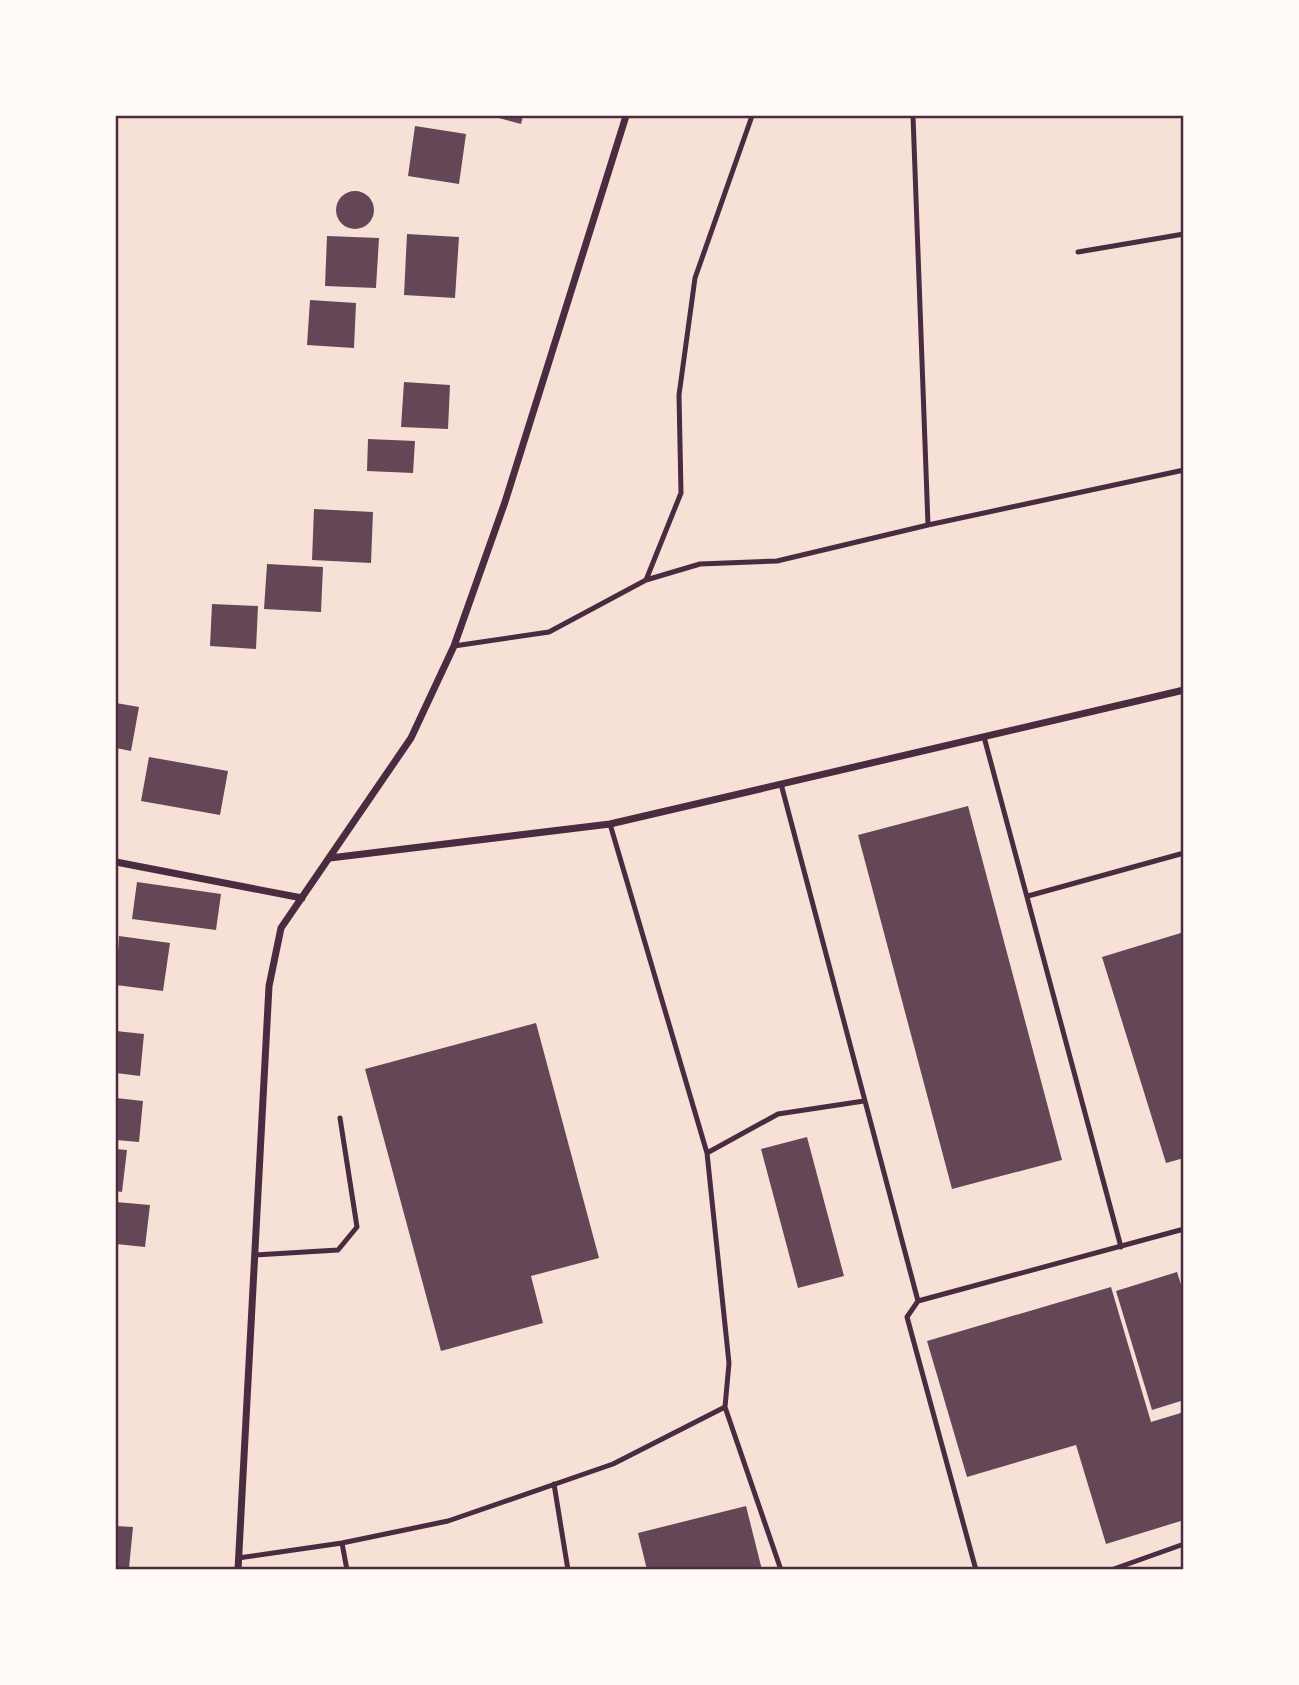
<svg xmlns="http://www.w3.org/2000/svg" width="1299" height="1685" font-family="'Nunito Sans',sans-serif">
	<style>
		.building { fill: #644757 }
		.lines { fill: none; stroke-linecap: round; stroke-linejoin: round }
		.service { stroke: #4a2c40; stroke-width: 5 }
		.minor { stroke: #4a2c40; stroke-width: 7 }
		.neatline { fill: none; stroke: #4a2c40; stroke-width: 2.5 }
	</style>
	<rect width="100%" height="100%" fill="#f7e1d7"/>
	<path class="building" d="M491,116h32l-2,8z
		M415,126l51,8 -7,50 -51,-8z
		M336 210a19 19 0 1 1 38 0a19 19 0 1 1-38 0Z
		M407,234l52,3 -4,61 -51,-3z
		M327,236l52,2 -3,50 -51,-2z
		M310,300l46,3 -2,45 -47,-3z
		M404,382l46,3 -2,44 -47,-2z
		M368,439l47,2 -2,32 -46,-2z
		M314,509l59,3 -2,51 -59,-3z
		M267,564l56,3 -2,45 -57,-3z
		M212,604l46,2 -2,43 -46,-3z
		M116,703l23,4 -8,44 -15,-3z
		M149,757l79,14 -8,44 -79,-14z
		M968,806l94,354 -110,29 -94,-354z
		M137,882l84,12 -5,36 -84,-11z
		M1184,932v226l-18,5 -64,-206z
		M119,936l51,7 -7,48 -47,-6z
		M536,1023l63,235 -68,18 12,47 -102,28 -76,-282z
		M116,1031l28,3 -4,42 -24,-3z
		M116,1098l27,3 -4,41 -23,-2z
		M807,1137l37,139 -46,12 -37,-139z
		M116,1149l11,1 -5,42 -6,-1z
		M116,1202l34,3 -5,42 -29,-3z
		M1177,1272l7,22v106l-32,10 -36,-119z
		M1111,1287l40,135 33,-10v108l-78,24 -30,-99 -109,32 -40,-136z
		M746,1506l16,64h-115l-9,-37z
		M116,1526l17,1 -4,41 -13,-1z"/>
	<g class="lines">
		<path class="service" d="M913,116l15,409
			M1078,252l106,-18
			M646,580l35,-87 -2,-98 16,-117 57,-162
			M454,646l95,-14 97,-52 54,-16 77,-3 151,-36 256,-55
			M984,737l137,510
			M781,784l137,517 266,-72
			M610,824l97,329
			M1028,896l156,-43
			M255,1255l83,-5 19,-23 -17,-109
			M918,1301l-11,16 69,253
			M725,1407l56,163
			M554,1484l14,86
			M342,1543l5,27
			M238,1558l104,-15 106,-22 165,-57 112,-57 4,-44 -22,-210 71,-39 86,-13
			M1111,1570l73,-26"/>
		<path class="minor" d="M330,858l280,-34 574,-134
			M116,862l186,36
			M238,1570l31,-584 12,-58 130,-190 43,-92 51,-144 121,-386"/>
	</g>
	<rect width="1299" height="1685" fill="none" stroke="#fffaf5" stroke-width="234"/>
	<rect x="117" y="117" width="1065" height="1451" class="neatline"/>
</svg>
